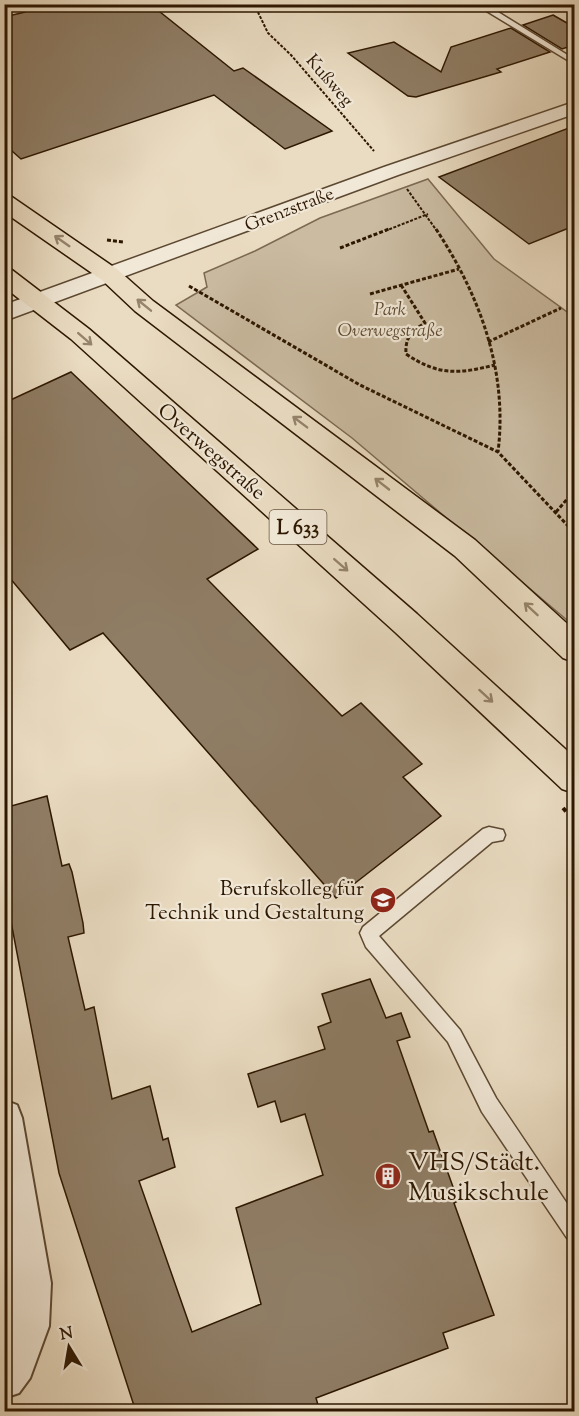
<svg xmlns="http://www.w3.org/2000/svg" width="579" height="1416" font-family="'Sorts Mill Goudy',serif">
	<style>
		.green { fill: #cabba1; stroke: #7c6951; stroke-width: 1.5 }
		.building { fill: #8f7d65; stroke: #2d1701; stroke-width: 1.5 }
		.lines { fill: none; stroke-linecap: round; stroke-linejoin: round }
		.service-casing { stroke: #5c4831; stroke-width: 3 }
		.minor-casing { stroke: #5c4831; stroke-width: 4 }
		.tertiary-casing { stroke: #5c4831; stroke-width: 3 }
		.primary-casing { stroke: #2d1701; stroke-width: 3 }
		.path-far2 { stroke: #2d1701; stroke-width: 2; stroke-dasharray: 3 1.5; stroke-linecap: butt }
		.path-far1 { stroke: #2d1701; stroke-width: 3; stroke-dasharray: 4 2; stroke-linecap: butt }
		.path { stroke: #2d1701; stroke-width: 4; stroke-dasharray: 4.5 3; stroke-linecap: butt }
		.service { fill: #f1e8d7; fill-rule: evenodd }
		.minor { fill: #f1e8d7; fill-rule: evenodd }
		.tertiary { fill: #f1e8d7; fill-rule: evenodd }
		.primary { fill: #eadcc2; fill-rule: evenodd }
		.oneway { stroke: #95836b }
		.labels { text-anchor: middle; stroke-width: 4.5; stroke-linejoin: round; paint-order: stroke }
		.far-street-label { font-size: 18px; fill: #2d1701; stroke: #f1e8d7 }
		.far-park-label { font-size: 18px; font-style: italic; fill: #5c4831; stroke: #f1e8d7 }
		.shield { fill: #f1e8d7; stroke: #685641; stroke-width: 1.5 }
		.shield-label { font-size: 20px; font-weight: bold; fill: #2d1701 }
		.street-label { font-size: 21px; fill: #2d1701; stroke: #f1e8d7 }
		.poi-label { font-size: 21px; fill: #2d1701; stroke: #f1e8d7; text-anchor: end }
		.near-poi-label { font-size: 26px; fill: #2d1701; stroke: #f1e8d7; text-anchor: start }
	</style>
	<rect width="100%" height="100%" fill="#eadcc2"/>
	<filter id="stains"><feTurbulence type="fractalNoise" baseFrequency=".00333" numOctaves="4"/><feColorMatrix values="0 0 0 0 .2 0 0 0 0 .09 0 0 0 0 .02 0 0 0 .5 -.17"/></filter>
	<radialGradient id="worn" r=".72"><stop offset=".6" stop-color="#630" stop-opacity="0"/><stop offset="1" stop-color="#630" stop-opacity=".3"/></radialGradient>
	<path class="green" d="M428,179l66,80 80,58v309l-222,-188 -176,-133 31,-18 -3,-14 51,-22 65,-33z"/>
	<path class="building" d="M17,4h133l84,67 9,-3 89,63 -47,18 -71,-54 -193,64 -17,-15v-127l21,-5z
		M553,15l21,12v18l-12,4 -39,-24z
		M511,28l39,24 -53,17 4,3 -85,25 -8,-1 -60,-43 46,-11 47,30 10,-25z
		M574,126v100l-45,18 -90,-67z
		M71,372l187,177 -51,30 135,137 19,-13 61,61 -19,13 38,39 -105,82 -233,-265 -33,17 -66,-79v-168z
		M47,796l15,70 7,-2 3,8 11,51 1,10 -16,4 17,73 9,-3 18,92 38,-13 13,54 5,-2 7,29 -36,14 53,151 69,-28 -25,-96 87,-33 -18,-61 -24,8 -6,-21 -17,6 -10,-33 77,-25 -7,-22 13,-5 -9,-28 48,-15 16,39 15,-5 9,24 -13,4 32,91 4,-1 25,70 -4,2 40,112 -51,18 5,15 -132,50 4,14h-184l-77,-239 -55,-288v-77z"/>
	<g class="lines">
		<defs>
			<path id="service" d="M475,4h10l89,55v5z
				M489,827l14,3 2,5 -2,5 -11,2 -113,94 81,94 36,68 78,116v27l-7,-3 -85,-126 -34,-70 -82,-95 -6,-14 3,-6 120,-98z"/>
			<path id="minor" d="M155,4h15v1l-7,4z
				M4,1100l13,5 5,13 29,165 -2,43 -19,52 -11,15 -15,5v-61l5,-11 2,-43 -7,-44z"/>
			<path id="tertiary" d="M574,102v12l-176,61 -394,146v-16l380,-138z"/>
			<path id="primary" d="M4,196l8,1 106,73 35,31 322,239 99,90v32l-11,-4 -108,-102 -320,-245 -33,-31 -98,-68z
				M4,268l8,2 77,59 328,285 157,143v36l-12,-4 -167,-157 -324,-293 -67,-52z"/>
		</defs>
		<use href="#service" class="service-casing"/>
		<use href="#minor" class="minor-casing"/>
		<use href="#tertiary" class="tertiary-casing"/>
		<use href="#primary" class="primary-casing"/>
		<path class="path-far2" d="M254,4l14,29 23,22 83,96
			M407,189l30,42
			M385,231l43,-17"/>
		<path class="path-far1" d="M436,229c44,67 72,142 62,223
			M107,240l16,2
			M340,248l49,-19
			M401,285l24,38c-14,8 -20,15 -19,31 33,22 52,20 89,11
			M189,286l171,99 138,67 73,77
			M370,294l89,-25
			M488,342l73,-34
			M556,512l18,-21"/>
		<path class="path" d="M569,527l5,5
			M563,808l11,12"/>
		<use href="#service" class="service"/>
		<use href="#minor" class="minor"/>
		<use href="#tertiary" class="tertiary"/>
		<use href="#primary" class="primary"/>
	</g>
	<defs><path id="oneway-shaft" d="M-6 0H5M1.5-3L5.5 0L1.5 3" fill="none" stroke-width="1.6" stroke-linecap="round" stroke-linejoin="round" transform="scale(1.5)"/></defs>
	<g class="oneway">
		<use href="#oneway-shaft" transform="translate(62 241) rotate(-145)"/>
		<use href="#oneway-shaft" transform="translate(144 305) rotate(-141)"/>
		<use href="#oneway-shaft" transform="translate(85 339) rotate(41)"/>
		<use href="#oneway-shaft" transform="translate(300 422) rotate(-143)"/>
		<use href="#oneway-shaft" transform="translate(382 484) rotate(-142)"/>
		<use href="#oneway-shaft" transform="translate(341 565) rotate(41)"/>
		<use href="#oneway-shaft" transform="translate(531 609) rotate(-137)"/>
		<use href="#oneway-shaft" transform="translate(486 696) rotate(42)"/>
	</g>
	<defs>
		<symbol id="university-disc" viewBox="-11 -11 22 22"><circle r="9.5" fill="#8f2418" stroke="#f1e8d7"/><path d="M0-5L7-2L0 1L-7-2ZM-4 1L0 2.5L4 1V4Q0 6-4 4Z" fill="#fff"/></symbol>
		<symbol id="building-disc" viewBox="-11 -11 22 22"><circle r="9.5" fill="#8f2418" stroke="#f1e8d7"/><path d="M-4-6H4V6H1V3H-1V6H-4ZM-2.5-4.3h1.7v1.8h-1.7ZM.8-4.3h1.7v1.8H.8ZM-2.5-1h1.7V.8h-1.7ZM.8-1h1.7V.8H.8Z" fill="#fff"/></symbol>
	</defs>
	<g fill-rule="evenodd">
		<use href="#university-disc" x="368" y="885" width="30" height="30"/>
		<use href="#building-disc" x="373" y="1161" width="30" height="30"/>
	</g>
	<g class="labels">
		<g class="far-street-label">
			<text transform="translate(330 80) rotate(49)" y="6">Kußweg</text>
			<text transform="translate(289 209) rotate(-21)" y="6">Grenzstraße</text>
		</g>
		<g class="far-park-label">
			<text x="390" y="315">Park<tspan x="390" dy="21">Overwegstraße</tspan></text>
		</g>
		<rect class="shield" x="269.5" y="510" width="57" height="34" rx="4.5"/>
		<g class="shield-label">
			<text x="298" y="534">L 633</text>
		</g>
		<g class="street-label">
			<text transform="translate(212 451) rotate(41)" y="7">Overwegstraße</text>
		</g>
		<g class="poi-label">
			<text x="364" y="895">Berufskolleg für<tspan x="364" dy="24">Technik und Gestaltung</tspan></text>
		</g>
		<g class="near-poi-label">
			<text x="408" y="1170">VHS/Städt.<tspan x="408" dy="30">Musikschule</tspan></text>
		</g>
	</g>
	<rect width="579" height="1416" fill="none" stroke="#eadcc2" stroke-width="24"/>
	<rect x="6" y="6" width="567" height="1404" fill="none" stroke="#2d1701" stroke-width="3"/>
	<rect x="12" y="12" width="555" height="1392" fill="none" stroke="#2d1701" stroke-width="1.5"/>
	<g transform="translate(69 1347) rotate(349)" stroke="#f1e8d7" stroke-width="4.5" paint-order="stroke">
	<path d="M0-4.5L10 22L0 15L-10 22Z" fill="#2d1701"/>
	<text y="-9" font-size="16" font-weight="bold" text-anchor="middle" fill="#2d1701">N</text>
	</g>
	<rect width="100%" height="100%" filter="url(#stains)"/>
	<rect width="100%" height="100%" fill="url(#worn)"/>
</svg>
